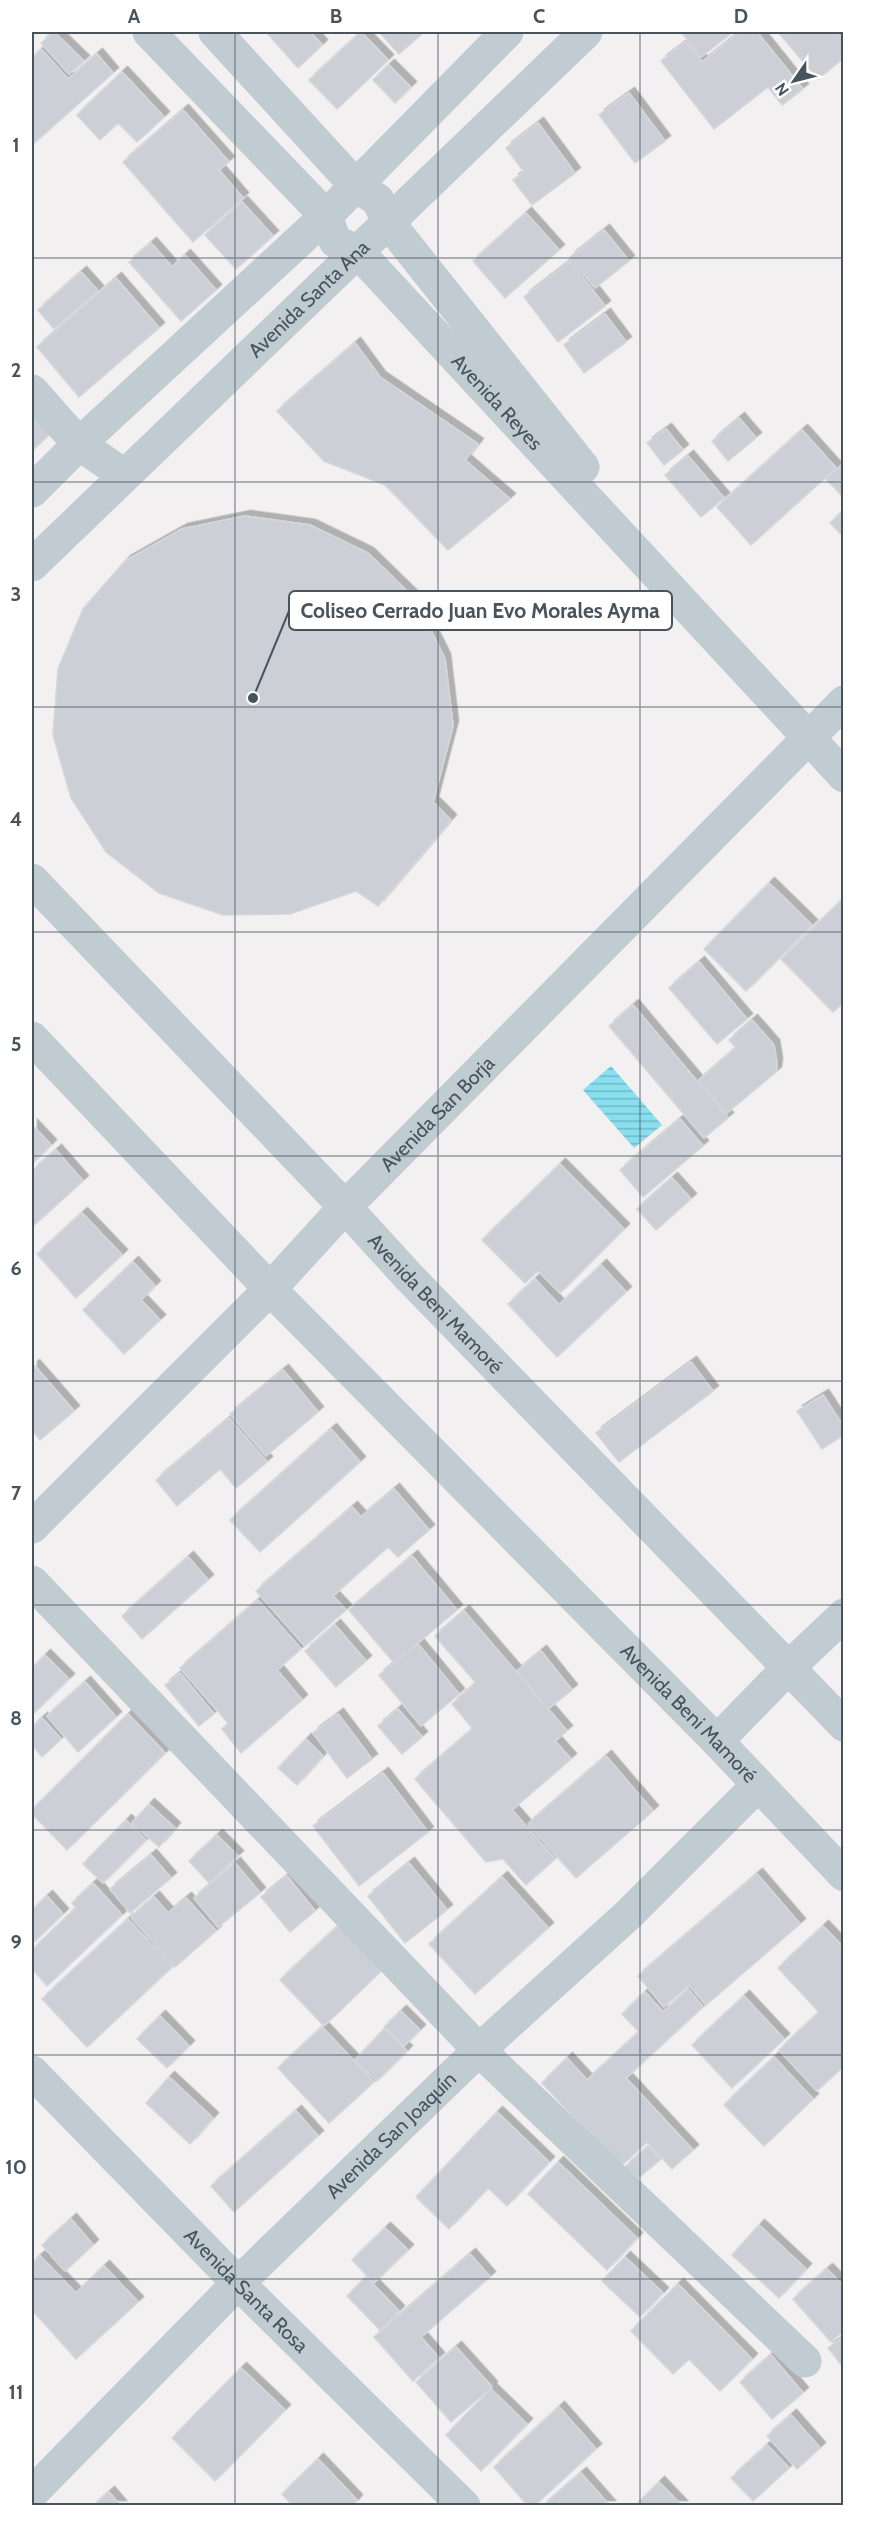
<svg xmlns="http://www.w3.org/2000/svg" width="875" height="2537" font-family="Cabin,sans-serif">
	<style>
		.water { fill: url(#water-rules) }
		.building { fill: #cccfd5; stroke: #d4d6dc; stroke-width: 1.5; filter: url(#shadow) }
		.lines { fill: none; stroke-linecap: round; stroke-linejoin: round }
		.minor { stroke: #c0cbd2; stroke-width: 33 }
		.tertiary { stroke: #c0cbd2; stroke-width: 33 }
		.grid { fill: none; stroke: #47545e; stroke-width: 1.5; stroke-opacity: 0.55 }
		.labels { text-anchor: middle; stroke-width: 5; stroke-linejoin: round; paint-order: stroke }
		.street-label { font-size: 20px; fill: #47545e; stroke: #fff }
		.leader { fill: none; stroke: #47545e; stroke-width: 2 }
		.callout-dot { fill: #47545e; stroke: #fff; stroke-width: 2 }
		.callout { fill: #fff; stroke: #47545e; stroke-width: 2 }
		.callout-label { font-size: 21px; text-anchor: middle; font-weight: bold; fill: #47545e }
		.neatline { fill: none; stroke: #47545e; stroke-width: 2 }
		.grid-label { font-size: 20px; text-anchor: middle; font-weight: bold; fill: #47545e }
	</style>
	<defs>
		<pattern id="water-rules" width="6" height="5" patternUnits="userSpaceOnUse" patternTransform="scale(1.5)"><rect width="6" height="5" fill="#89deef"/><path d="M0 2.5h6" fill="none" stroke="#72b7c5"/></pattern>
		<filter id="shadow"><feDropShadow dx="5.5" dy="-5.5" stdDeviation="0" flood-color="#0004"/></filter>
	</defs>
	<rect width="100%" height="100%" fill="#f2f0f0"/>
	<path class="water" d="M611,1066l51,59 -28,23 -51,-58z"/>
	<path class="building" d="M54,32l30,29 -15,13 -28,-31z
		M266,32h44l12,13 -24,23z
		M361,32l27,28 -51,49 -28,-29z
		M379,32h45l-25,22z
		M681,32h52l-32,25z
		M740,32h17l46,57 -21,16 -14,-18 -54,42 -53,-68 25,-19 16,20z
		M778,32h58l8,8v18l-26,21z
		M41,49l27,30 29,-25 16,19 -81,72v-87z
		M389,65l22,22 -16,16 -22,-23z
		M122,72l42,45 -27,25 -19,-19 -18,17 -23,-25z
		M629,93l36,48 -30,22 -36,-48z
		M183,110l46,52 -10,8 24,28 -50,44 -70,-80z
		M538,123l37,50 -43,32 -19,-25 11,-8 -18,-24z
		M242,202l31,34 -37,33 -31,-34z
		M526,213l33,37 -54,48 -32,-37z
		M604,230l25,31 -34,27 -25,-31z
		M151,243l21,24 13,-12 31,35 -35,31 -52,-59z
		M570,261l35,45 -47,36 -34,-45z
		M81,272l17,19 -44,38 -16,-19z
		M116,278l43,50 -80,69 -42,-50z
		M605,314l21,28 -42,31 -20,-28z
		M355,343l25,34 98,67 -13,16 45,39 -62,51 -63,-65 -61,-24 -47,-50z
		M32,413l18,21 -18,17z
		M739,418l17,20 -28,23 -16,-20z
		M666,429l17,21 -19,15 -17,-22z
		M802,430l34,38 -85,77 -34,-38z
		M688,456l36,42 -23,19 -36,-42z
		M844,463v35l-18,-19z
		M844,510v27l-14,-14z
		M245,516l65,9 58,28 47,46 30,60 8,67 -20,76 18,18 -73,86 -22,-15 -66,23 -67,1 -64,-22 -53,-41 -35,-54 -18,-63 5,-66 25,-60 42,-48 57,-32z
		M769,883l43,42 -66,66 -42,-42z
		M844,898v104l-11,10 -52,-53z
		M699,962l48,57 -30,25 -48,-56z
		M633,1005l95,113 -24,20 -95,-112z
		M752,1020l22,25 3,18 -1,9 -49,41 -28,-33 37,-32 -7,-8z
		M680,1119l23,27 -60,51 -23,-27z
		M32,1125l19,20 -19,19z
		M56,1150l27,31 -51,46v-56z
		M560,1164l64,65 -64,64 -22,-22 -13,12 -43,-43z
		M672,1178l19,21 -35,31 -19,-21z
		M82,1213l40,42 -46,43 -39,-44z
		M133,1262l22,24 -14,14 19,20 -36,34 -41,-44z
		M601,1265l25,27 -69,65 -49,-53 27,-25 24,26z
		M691,1362l22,29 -94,71 -23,-29z
		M34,1365l40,46 -34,29 -8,-10v-63z
		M283,1370l35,42 -52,44 -36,-42z
		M823,1395l21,32v8l-22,14 -25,-38z
		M229,1418l38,44 -31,26 -16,-19 -43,37 -21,-26z
		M331,1429l29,33 -100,90 -30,-32z
		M394,1489l35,41 -31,27 -10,-10 -55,49 13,14 -41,36 -49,-55 96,-84 9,10z
		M412,1556l45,54 -63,53 -45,-53z
		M188,1557l20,23 -66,59 -20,-23z
		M258,1600l43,49 -24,21 25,30 -61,53 -19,-24 6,-6 -48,-55z
		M464,1611l103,120 -12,10 16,18 -59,51 43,49 -29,26 -23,-26 -17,3 -71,-83 58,-50 -21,-25 24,-21 -41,-47z
		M335,1625l31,36 -30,26 -31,-36z
		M418,1644l41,50 -38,32 -42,-51z
		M541,1651l31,39 -24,19 -31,-38z
		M45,1655l24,24 -37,36v-47z
		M180,1673l34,41 -15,12 -34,-41z
		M85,1682l31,35 -38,35 -31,-36z
		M398,1709l24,28 -20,17 -24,-28z
		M128,1714l37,39 -98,97 -35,-36v-4z
		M338,1714l34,45 -25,19 -34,-45z
		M42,1718l19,21 -19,18 -10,-12v-18z
		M306,1739l17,17 -26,29 -19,-17z
		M606,1756l47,55 -77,67 -48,-54z
		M383,1773l45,59 -69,54 -46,-60z
		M149,1804l26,24 -16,19 -27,-24z
		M126,1820l20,20 -43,43 -20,-19z
		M217,1835l21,21 -29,27 -20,-22z
		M151,1855l20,23 -41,35 -20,-24z
		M235,1863l25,30 -42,34 -24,-29z
		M409,1863l38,47 -42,33 -37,-47z
		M757,1874l43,50 -94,81 -17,-20 -25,22 -26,-31z
		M287,1876l28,35 -25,21 -29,-35z
		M502,1877l46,51 -73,66 -46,-50z
		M93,1883l29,32 -75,71 -15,-17v-19l44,-42 -4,-5z
		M47,1896l16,18 -31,30v-34z
		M154,1897l14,16 18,-15 30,33 -41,36 -44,-50z
		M128,1919l44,48 -85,80 -45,-48z
		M339,1925l43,45 -58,56 -44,-46z
		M823,1926l21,22v118l-27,25 -38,-41 40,-38 -41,-44z
		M688,1989l15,18 -77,71 67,72 -21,19 -25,-27 -27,25 -78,-84 25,-25 20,22 52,-48 -17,-18 23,-22 18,20z
		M744,1996l40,43 -52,49 -40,-43z
		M401,2011l19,19 -16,16 -20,-19z
		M160,2016l29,30 -22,22 -30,-29z
		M322,2027l52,55 -45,41 -51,-55z
		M384,2029l23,22 -30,30 -22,-21z
		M774,2057l39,42 -49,47 -40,-41z
		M169,2077l44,41 -23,26 -44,-41z
		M296,2111l22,25 -84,76 -23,-26z
		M497,2112l52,50 -42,44 -19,-18 -39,41 -33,-32z
		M649,2146l11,14 -24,20 -11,-13z
		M558,2162l79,76 -30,32 -79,-76z
		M71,2219l22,26 -28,26 -23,-26z
		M759,2225l47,44 -27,29 -47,-43z
		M385,2228l23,22 -34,33 -22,-23z
		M470,2254l20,23 -69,60 18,21 -26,23 -39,-44z
		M40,2256l36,37 28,-27 34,36 -62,57 -44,-49v-47z
		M625,2257l38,36 -23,24 -38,-36z
		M827,2269l17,17v44l-13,12 -38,-43z
		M366,2277l33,34 -19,19 -33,-34z
		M678,2284l74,75 -32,32 -31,-32 -16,15 -42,-43z
		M844,2337v31l-16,-20z
		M456,2347l36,40 -41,35 -35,-40z
		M771,2355l32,38 -31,26 -32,-37z
		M241,2368l44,42 -70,71 -43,-43z
		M491,2389l36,35 -46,47 -35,-36z
		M559,2407l37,42 -62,57h-6l-34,-39z
		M791,2415l29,33 -23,21 -30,-33z
		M767,2445l22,23 -36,33 -22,-23z
		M318,2459l39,41 -5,6h-59l-11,-12z
		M581,2473l29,33h-67z
		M659,2482l23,24h-47z
		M109,2492l12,14h-28z"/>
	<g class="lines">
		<g class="minor">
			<path id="s1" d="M149,32l177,184 9,25 23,11 486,524"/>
			<path d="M215,32l141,154 22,14 10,22 195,245"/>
			<path d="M32,391l47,53 45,31"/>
			<path d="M32,491l47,-47 247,-228 181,-184"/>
			<path id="s2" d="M32,565l554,-533"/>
			<path id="s3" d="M32,1527l238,-238 75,-82 499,-505"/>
			<path d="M32,1582l447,468 326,311"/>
			<path d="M717,1741l72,-74 55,-52"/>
			<path id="s4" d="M32,2072l206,211 226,223"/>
			<path id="s5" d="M32,2493l206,-210 241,-233 150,-136 129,-129"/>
		</g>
		<g class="tertiary">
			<path id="s6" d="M32,880l313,327 64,70 435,448"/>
			<path id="s7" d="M32,1038l238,251 447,452 127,134"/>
		</g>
	</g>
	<path class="grid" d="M235,32v2474M438,32v2474M640,32v2474M32,258h812M32,482h812M32,707h812M32,932h812M32,1156h812M32,1381h812M32,1605h812M32,1830h812M32,2055h812M32,2279h812"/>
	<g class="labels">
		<g class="street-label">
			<text dy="7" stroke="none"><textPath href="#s2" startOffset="384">Avenida Santa Ana</textPath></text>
			<text dy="7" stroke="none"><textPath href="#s1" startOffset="512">Avenida Reyes</textPath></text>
			<text dy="7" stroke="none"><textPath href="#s3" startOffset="579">Avenida San Borja</textPath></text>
			<text dy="7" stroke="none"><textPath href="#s6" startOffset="585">Avenida Beni Mamoré</textPath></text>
			<text dy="7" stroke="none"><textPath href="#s7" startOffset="942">Avenida Beni Mamoré</textPath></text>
			<text dy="7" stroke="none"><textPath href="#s5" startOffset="507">Avenida San Joaquín</textPath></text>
			<text dy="7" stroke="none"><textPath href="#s4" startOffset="306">Avenida Santa Rosa</textPath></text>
		</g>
	</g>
	<path class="leader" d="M253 698L289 611"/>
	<circle class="callout-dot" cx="253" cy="698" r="6"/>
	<rect class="callout" x="289" y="591" width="383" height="39" rx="6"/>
	<g class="callout-label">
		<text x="480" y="618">Coliseo Cerrado Juan Evo Morales Ayma</text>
	</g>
	<rect width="875" height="2537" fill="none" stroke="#ffffff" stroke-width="66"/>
	<g transform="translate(794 81) rotate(235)" stroke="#ffffff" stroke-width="4.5" paint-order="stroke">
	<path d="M0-4.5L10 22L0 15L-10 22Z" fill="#47545e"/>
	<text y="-9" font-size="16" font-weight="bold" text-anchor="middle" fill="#47545e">N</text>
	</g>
	<rect x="33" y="33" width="809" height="2471" class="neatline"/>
	<g class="grid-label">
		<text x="134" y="23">A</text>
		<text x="336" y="23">B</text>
		<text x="539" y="23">C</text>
		<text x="741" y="23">D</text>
		<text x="16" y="152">1</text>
		<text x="16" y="377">2</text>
		<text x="16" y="601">3</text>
		<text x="16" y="826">4</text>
		<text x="16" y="1051">5</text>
		<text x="16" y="1275">6</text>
		<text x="16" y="1500">7</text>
		<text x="16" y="1725">8</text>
		<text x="16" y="1949">9</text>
		<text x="16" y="2174">10</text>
		<text x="16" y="2399">11</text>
	</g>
</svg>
